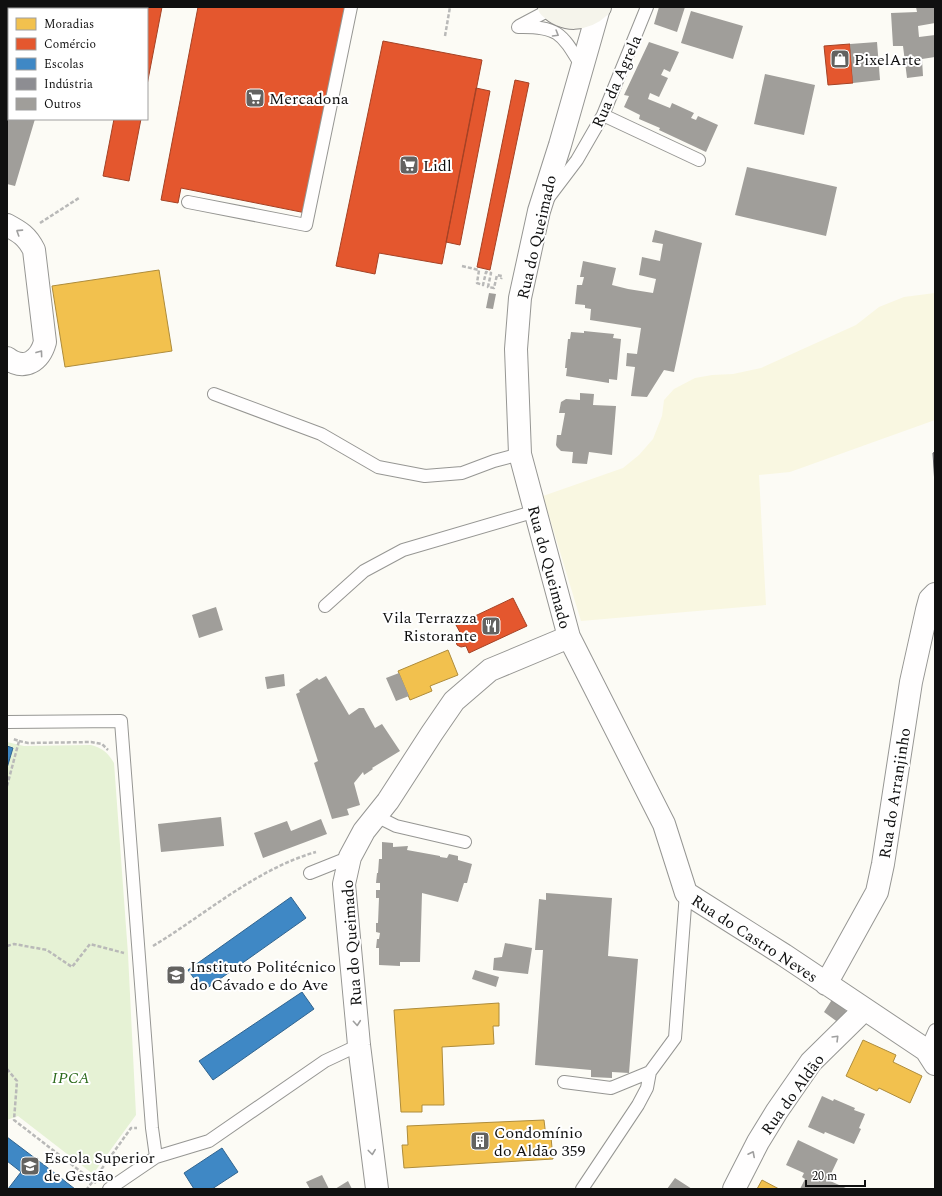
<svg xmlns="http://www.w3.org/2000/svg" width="942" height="1196" font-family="Spectral,serif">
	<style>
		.farmland { fill: #f9f7e1 }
		.green { fill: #e6f2d5 }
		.homes { fill: #f2c14e; stroke: #ae8c3b }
		.shops { fill: #e4572e; stroke: #a44225 }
		.schools { fill: #3f88c5; stroke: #31648f }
		.industry { fill: #8d8d92; stroke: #68686b }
		.building { fill: #a09e9a }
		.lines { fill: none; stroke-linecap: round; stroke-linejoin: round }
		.lane-casing { stroke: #969693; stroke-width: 14 }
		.street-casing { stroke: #969693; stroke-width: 24 }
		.secondary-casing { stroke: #8d8c8a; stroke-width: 24 }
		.path { stroke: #b9b9b8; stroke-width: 2.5; stroke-dasharray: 4 2; stroke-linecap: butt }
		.lane { stroke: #fffefe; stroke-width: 12 }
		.street { stroke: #fffefe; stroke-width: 22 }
		.secondary { stroke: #f5f4eb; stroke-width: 22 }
		.oneway { stroke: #9f9f9f }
		.labels { text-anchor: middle; stroke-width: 4; stroke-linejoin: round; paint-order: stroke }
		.poi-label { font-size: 16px; fill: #101010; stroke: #fff; text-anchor: start }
		.street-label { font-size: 16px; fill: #101010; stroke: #fff }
		.park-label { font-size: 16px; font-style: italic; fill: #2d6b1d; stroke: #fff }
	</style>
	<rect width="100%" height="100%" fill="#fcfbf5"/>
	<path class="farmland" d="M935,293v127l-145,52 -31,3 7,130 -185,16 -38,-125 80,-28 16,-13 14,-16 9,-23 2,-16 10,-11 21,-11 17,-3 21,-1 28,-6 95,-43 23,-18 25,-10z"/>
	<path class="green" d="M7,742l17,4 67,-1c12,3 17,8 23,18l14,191 8,161 -43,59 -75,-58 -11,4z"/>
	<path class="homes" d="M159,270l13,81 -107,16 -13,-81z
		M448,650l10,25 -28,11 2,5 -22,9 -12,-29z
		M499,1003v23h-6l1,18 -52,3 2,58h-22v7h-21l-7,-102z
		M863,1040l33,15 -3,7 29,14 -12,27 -31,-15 -2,3 -31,-15z
		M544,1120l2,17h5l2,22 -149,9 -2,-23h6l-1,-19z
		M762,1180l17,9h-22z"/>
	<path class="shops" d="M135,7h27l-15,78v-76h-13z
		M198,7h148l-40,206 -125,-25 -3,15 -17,-3z
		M383,41l99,19 -40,204 -63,-11 -4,21 -39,-8z
		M850,44l3,39 -25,2 -4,-39z
		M515,80l14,3 -39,187 -13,-3z
		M476,88l14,3 -30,154 -14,-3z
		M114,119h27l-12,62 -26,-5z
		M513,598l14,28 -58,27 -3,-7 -5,1 -4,-2 -2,-7 6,-4 -5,-9z"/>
	<path class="schools" d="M7,746l6,2 -6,20z
		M291,897l15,21 -103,73 -15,-21z
		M302,992l12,17 -101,71 -14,-19z
		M7,1137l45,34 23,18h-67l13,-17 -14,-11z
		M222,1148l16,24 -26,17h-18l-10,-16z"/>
	<path class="industry" d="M935,452v33l-2,-32z"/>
	<path class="building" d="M34,7h35l-1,2h-35z
		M659,7h26l-8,25 -23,-8z
		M916,7h19v16l-17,3 1,11 16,-2v22l-13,2 1,17 -16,2 -4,-32h-10l-2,-33 26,-1z
		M691,11l52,15 -10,33 -52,-16z
		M649,42l30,10 -9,20 -6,-3 -3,6 7,3 -9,19 -9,-4 -2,6 22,9 2,-5 22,10 -3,5 5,2 2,-4 20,9 -12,27 -47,-22 1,-2 -21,-9 1,-4 -16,-8 5,-11 -5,-1z
		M877,42l3,38 -27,3 -3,-39z
		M765,74l50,11 -11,50 -50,-11z
		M7,93h2v26h26l-20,67 -8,-2z
		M747,167l90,20 -11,49 -91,-21z
		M655,230l47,13 -28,129 -10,-2 -17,27 -16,-1 4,-29 -9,-1 1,-13 10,1 4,-26 -51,-8 1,-11 -6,-1v-3l-10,-1 2,-19h5l2,-8h-4l3,-16 33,7 -4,17 16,4 25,4 3,-14 -17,-4 3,-18 18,4 3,-17 -11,-2z
		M489,293l7,1 -3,15 -7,-1z
		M584,331l30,3 -1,4 8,1 -4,41 -8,-1v4l-43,-7 1,-8h-2l3,-29h2l1,-7 13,1z
		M580,393l14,1 -1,11 23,1 -4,49 -23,-3 -2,12 -15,-1 1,-11 -12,-1 -4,-4 -1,-2 1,-10h4l4,-22h-6l2,-11 5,-3 14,1z
		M216,607l7,23 -24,8 -7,-23z
		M399,673l10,23 -13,5 -10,-23z
		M284,674l1,12 -18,3 -2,-12z
		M326,676l23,39 10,-7h5l11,20 7,-4 18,27 -28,17 1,1 -9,6 -1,-3 -9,11 6,22 -13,4 2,6 -17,4 -18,-56 4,-2 -22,-67 4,-2 -1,-2 18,-12 2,2z
		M221,817l3,29 -63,6 -3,-28z
		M321,819l6,15 -64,24 -9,-25 33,-12 4,10z
		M382,842l11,1v4l15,-1 -1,4 33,6v1l7,1 2,-4 9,2v4l14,4 -5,19h-3l-6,19 -36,-9 -2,69h-20v4l-21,-1v-17h-3l1,-9h2l1,-6 -4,-1v-9h2l1,-25h-3v-8h4v-7h-4l1,-10h1l1,-14h3z
		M546,893l66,5 -4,58 30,3 -9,114 -17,-1v6l-21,-1v-7l-56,-5 8,-115h-8l4,-51 7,1z
		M505,943l27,5 -4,26 -35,-4 1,-12 8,-1z
		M475,970l24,7 -3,10 -24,-8z
		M833,998l12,9 1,5 -7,11 -15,-11z
		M822,1096l11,5 1,-2 21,9 -1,2 11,4 -6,14 2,1 -7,15 -29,-12 -1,2 -16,-7z
		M798,1140l40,19 -10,21 20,9h-48l5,-10 -3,-2 2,-4 -18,-8z
		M322,1175l7,14h-19l-4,-7z
		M675,1178l17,11h-25z
		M348,1181l4,8h-17z"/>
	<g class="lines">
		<defs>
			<path id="lane" d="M519,26l32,-17
				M518,27c41,-1 44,7 64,40
				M603,115l96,45
				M549,197l28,-37 26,-45 44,-108
				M188,202l118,23 45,-218
				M214,394l107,40 57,33 47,9 37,-3 32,-12 26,-7
				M325,606l39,-35 39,-21 133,-39
				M7,722l114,-1 31,407 4,29
				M376,816l20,10 69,16
				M310,873l40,-16
				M926,1050l9,-20
				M564,1082l47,6 39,-16
				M109,1189l47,-32 53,-16 116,-80 34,-16
				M582,1189l56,-84 9,-17 3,-16 25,-34 11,-145"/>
			<path id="street" d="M599,8l-39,137 -21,66 -19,87 -4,51 4,105 49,183 95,187 22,69 98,62 142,95 9,14
				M7,225c13,7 20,11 27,25l11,92c-5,18 -20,30 -38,16
				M826,984l51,-92 6,-28 28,-182 16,-72 3,-11 5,-5
				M377,1189l-18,-144 -15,-161 6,-27 14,-26 24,-30 44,-68 22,-32 36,-31 79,-33
				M734,1189l24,-47 19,-31 34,-49 53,-52"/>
			<path id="secondary" d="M549,7c15,15 36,14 51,0"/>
		</defs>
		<use href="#lane" class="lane-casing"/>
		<use href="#street" class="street-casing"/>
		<use href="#secondary" class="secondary-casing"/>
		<path class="path" d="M445,36l5,-29
			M40,223l39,-25
			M462,266l17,4 -2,13 6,2 3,-13 5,1 -3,14 6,1 3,-13 5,1 -1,3
			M19,741l9,2 63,-1 11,2 6,6
			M7,786l12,-45 -6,-2
			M7,946l7,-2 33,6 25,17 18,-23 34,9
			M153,946c53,-32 103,-77 163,-94
			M7,1069l10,12 -3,39 79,61 -6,8
			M96,1183l-3,-2 38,-53h6"/>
		<use href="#lane" class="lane"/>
		<use href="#street" class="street"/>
		<use href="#secondary" class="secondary"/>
	</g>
	<defs><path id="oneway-chevron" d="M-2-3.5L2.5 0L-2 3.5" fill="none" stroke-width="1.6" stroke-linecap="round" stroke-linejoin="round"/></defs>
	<g class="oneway">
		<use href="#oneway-chevron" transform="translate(556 34) rotate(31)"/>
		<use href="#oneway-chevron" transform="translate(19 232) rotate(-147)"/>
		<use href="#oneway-chevron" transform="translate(40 353) rotate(-54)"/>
		<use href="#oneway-chevron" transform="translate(357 1023) rotate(85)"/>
		<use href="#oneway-chevron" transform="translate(836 1038) rotate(-45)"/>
		<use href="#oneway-chevron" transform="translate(372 1152) rotate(83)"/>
		<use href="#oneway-chevron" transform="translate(752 1154) rotate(-63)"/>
	</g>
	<defs>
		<symbol id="shop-square" viewBox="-11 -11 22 22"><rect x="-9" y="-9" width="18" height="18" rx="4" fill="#636260" stroke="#fff"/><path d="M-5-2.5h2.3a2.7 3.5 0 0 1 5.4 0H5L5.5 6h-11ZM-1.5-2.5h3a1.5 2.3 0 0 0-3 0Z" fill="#fff"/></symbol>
		<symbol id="supermarket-square" viewBox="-11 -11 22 22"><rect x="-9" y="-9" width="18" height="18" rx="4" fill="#636260" stroke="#fff"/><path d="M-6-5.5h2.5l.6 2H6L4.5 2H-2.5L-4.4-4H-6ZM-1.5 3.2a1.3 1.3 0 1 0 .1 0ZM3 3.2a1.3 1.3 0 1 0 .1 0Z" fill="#fff"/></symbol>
		<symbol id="restaurant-square" viewBox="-11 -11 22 22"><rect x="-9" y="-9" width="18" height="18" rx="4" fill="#636260" stroke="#fff"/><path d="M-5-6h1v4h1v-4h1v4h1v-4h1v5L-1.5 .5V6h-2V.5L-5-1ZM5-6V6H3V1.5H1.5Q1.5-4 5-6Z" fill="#fff"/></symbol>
		<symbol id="university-square" viewBox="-11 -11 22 22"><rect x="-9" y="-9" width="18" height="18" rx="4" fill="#636260" stroke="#fff"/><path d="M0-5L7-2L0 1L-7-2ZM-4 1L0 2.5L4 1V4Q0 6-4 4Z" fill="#fff"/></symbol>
		<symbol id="building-square" viewBox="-11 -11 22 22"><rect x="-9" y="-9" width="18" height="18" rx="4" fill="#636260" stroke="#fff"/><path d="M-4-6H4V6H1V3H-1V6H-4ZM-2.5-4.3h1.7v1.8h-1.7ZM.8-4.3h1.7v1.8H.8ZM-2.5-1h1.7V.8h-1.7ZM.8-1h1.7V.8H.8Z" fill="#fff"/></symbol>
	</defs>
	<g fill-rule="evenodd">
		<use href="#shop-square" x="829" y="48" width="22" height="22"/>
		<use href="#supermarket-square" x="244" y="87" width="22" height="22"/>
		<use href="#supermarket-square" x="398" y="154" width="22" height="22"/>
		<use href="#restaurant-square" x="480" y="615" width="22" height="22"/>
		<use href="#university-square" x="165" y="964" width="22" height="22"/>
		<use href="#building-square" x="469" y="1130" width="22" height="22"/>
		<use href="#university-square" x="19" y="1155" width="22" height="22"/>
	</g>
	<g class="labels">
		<g class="poi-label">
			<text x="854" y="65">PixelArte</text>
			<text x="269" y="104">Mercadona</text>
			<text x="423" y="171">Lidl</text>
			<text x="477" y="623" text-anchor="end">Vila Terrazza<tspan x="477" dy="18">Ristorante</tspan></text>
			<text x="190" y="972">Instituto Politécnico<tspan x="190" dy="18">do Cávado e do Ave</tspan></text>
			<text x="494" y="1138">Condomínio<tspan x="494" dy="18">do Aldão 359</tspan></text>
			<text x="44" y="1163">Escola Superior<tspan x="44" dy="18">de Gestão</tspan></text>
		</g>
		<g class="street-label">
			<text transform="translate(616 81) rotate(-66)" y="6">Rua da Agrela</text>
			<text transform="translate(536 237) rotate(-77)" y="6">Rua do Queimado</text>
			<text transform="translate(550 567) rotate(75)" y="6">Rua do Queimado</text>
			<text transform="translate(894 793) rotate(-81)" y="6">Rua do Arranjinho</text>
			<text transform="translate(755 938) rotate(33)" y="6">Rua do Castro Neves</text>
			<text transform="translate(351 943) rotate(-94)" y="6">Rua do Queimado</text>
			<text transform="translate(792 1094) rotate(-54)" y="6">Rua do Aldão</text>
		</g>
		<g class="park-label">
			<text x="71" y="1083">IPCA</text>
		</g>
	</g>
	<rect width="942" height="1196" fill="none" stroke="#101010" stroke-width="16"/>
	<rect x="8" y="8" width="140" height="112" fill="#ffffff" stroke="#9f9f9f"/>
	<rect x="16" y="18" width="20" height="12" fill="#f2c14e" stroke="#9f9f9f"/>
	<text x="44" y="28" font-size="12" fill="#101010">Moradias</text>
	<rect x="16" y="38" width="20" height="12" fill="#e4572e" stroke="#9f9f9f"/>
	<text x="44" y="48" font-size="12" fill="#101010">Comércio</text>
	<rect x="16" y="58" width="20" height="12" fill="#3f88c5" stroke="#9f9f9f"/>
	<text x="44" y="68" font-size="12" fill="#101010">Escolas</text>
	<rect x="16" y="78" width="20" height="12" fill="#8d8d92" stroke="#9f9f9f"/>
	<text x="44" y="88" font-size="12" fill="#101010">Indústria</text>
	<rect x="16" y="98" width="20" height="12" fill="#a09e9a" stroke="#9f9f9f"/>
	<text x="44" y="108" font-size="12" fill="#101010">Outros</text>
	<path d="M806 1180v6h59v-6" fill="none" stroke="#101010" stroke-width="2"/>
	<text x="812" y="1180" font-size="12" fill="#101010" stroke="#ffffff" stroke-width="3" paint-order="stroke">20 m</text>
</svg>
